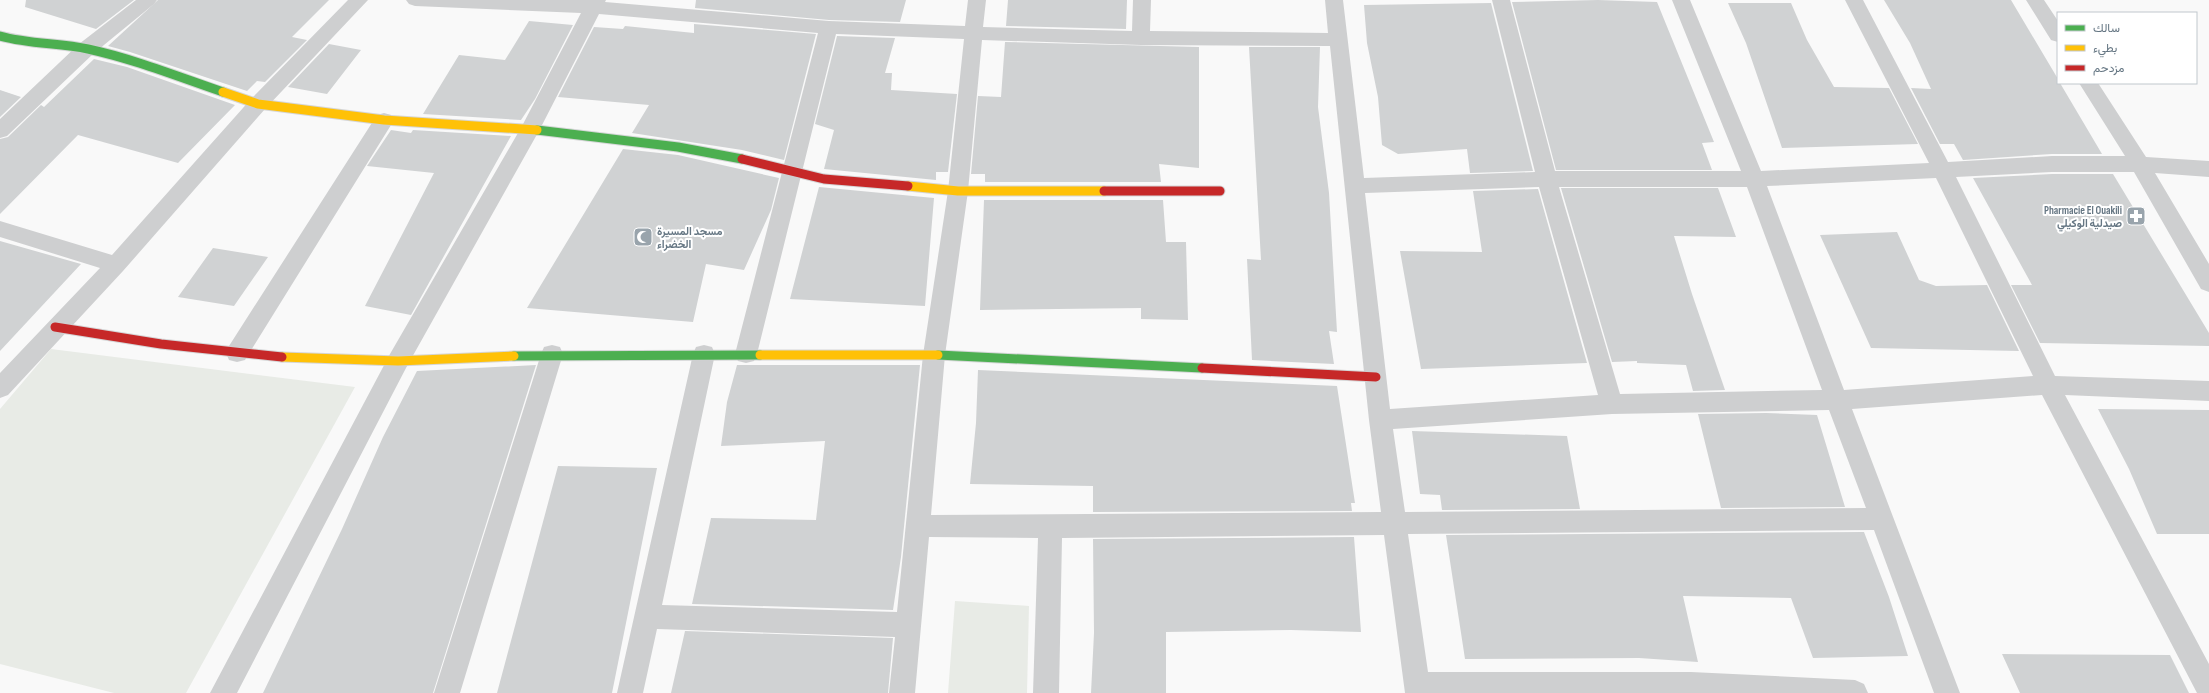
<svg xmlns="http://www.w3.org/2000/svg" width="2209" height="693" font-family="'Sofia Sans Condensed',Vazirmatn,sans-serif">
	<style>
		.green { fill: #e8ebe6 }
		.building { fill: #d0d2d3 }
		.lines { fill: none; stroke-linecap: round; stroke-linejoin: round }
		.fast-casing { stroke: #d5d6d7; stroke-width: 11 }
		.slow-casing { stroke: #d5d6d7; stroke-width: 11 }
		.jam-casing { stroke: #d5d6d7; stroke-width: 11 }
		.street { fill: #cecfd0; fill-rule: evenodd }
		.fast { stroke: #4caf50; stroke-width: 9 }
		.slow { stroke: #ffc107; stroke-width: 9 }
		.jam { stroke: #c62828; stroke-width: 9 }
		.labels { text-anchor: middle; stroke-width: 4; stroke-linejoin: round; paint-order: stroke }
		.poi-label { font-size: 11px; font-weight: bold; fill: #657683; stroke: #fff; text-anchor: end }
	</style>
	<rect width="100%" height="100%" fill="#f9f9f9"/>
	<path class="green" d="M51,349l304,38 -169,306h-72l-114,-29v-255z
		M955,601l74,5 -2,87h-79z"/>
	<path class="building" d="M26,0h108l-38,29 -71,-22z
		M158,0h171l-37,37 15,3 -42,42 -8,-1 -10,10 -117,-39 -22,-6z
		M696,0h210l-6,22 -71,-2 -134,-12z
		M1008,0h119l-1,29 -120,-3z
		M1598,0l59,2 57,140 -12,1 10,27h-156l-44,-168z
		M1884,0h127l47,79v4h2l42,71h-50l-89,6 -9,-16h-14l-29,-56 20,1 -21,-46z
		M1491,3l42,168 -63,2 -3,-24 -69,5 -16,-9 -4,-48 -11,-54 -3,-38z
		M1728,3h63l16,37 27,47 55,1 29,56 -136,4 -36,-105z
		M529,21l44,4 -38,74 -14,21 -98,-6 36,-59 46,5z
		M694,24l122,10 -32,126 -42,-10 -110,-17 17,-28 -91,-8 36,-70 29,2 2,-3 69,7z
		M837,36l58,2 -10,35h7l-1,17 66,4 -9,78h-12v8l-112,-11 10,-39 -19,-6z
		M1005,42l194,5v121l-40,-4 2,18h-176v-8h-14l7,-78 23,1z
		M329,44l32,6 -34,44 -39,-7z
		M1249,47h71l-2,60 11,86 8,139 -8,-1 5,33 -82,-4 -5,-101 14,1z
		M94,59l33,8 108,38 -57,58 -100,-28 -78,79v-75l8,-2 33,-32 3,2z
		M0,90l21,7 -21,20z
		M391,130l20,3 2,-3 98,6 -100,179 -46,-9 69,-133 -67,-7z
		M623,149l55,6 101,23 -8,32 -27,60 -38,-6 -13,58 -166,-14z
		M2052,174h61l96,159v13l-169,-3 -29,-58h21l-59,-107z
		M819,187l115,11 -9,108 -135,-7z
		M1561,188h157l18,49 -62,-1 18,58 33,96 -32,1 -7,-26 -49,-2v-2l-25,1z
		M1538,189l49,174 -166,6 -21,-118 82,1 -9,-61z
		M984,200h179l3,42h20l2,78 -47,-1v-11l-161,2z
		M1897,232l22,48 17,6 51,-1 32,66 -148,-3 -51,-113z
		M0,241l81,23 -81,87z
		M213,248l55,9 -34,49 -56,-9z
		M536,365l-103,328h-170l79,-164 41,-92 34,-66z
		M737,365h183l-19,192 -8,53 -201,-6 19,-86 105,2 9,-79 -104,5 6,-44z
		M978,370l359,16 18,117h-4l1,8 -259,1v-26l-123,-2 6,-61z
		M2098,409l111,1v124h-52l-28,-65z
		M1766,413l51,2 28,92 -124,1 -23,-94z
		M1412,431l155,5 13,73 -138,1 -2,-15 -20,-1z
		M558,466l99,2 -45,225h-115z
		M1864,532l25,65 19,59 -95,2 -22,-60 -108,-2 15,66 -59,-4 -174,1 -19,-124z
		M1354,537l7,95 -70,-2 -125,2v61h-75l3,-60 -1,-94z
		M685,631l208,7 -5,55h-217z
		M2002,654l168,1 19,38h-169z"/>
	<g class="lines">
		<defs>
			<path id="fast" d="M0,36c29,8 59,7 88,13 46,10 91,28 135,43
				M537,130l141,17 64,12
				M938,355l264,13
				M514,356l246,-1"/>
			<path id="slow" d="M223,92l35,12 126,16 153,10
				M908,186l50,5h146
				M760,355h178
				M282,357l116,4 116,-5"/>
			<path id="jam" d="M742,159l82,20 84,7
				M1104,191h116
				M55,327l106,17 121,13
				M1202,368l174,9"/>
		</defs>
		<use href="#fast" class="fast-casing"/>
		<use href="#slow" class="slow-casing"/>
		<use href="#jam" class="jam-casing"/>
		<path class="street" d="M136,0h21l-3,4 -61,50 -86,82 -7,2v-19l79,-75z
			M348,0h20l-103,109 -142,162 -115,124 -8,3v-25l100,-105 -100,-31v-16l112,34 139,-156z
			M406,0h200l-1,2 224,19 136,5 3,-26h18l-3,27 149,4 1,-31h18l-1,31 178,2 -3,-33h18l21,178 171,-6 -43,-172h18l45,171h186l-69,-171h18l71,171 168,-8 -84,-163h18l85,162 104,-6h73l-46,-73h19l48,74 63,4v16l-54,-4 54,91v28l-8,-3 -67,-117h-82l-96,5 99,199 154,5v20l-144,-6 144,269v29h-12l-155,-298 -190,14 108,284h-26l-60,-163 -466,4 20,138h263l164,8 9,4 4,9h-463l-21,-158 -322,3 -3,155h-26l5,-155 -109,-1 -14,156h-26l6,-56 -238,-8 -14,64h-26l76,-339 3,-7 8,-2 8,2 3,7 -53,251 235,7 26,-257 25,-164 16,-152 -128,-5 -79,320 -3,7 -8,2 -8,-2 -3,-7 83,-321 -219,-19 -59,115 -134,239 -169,325h-27l180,-339 132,-228 59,-113 -166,-7 -6,-2zM982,40l159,5 189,1 39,374 12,92 -450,3 14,-160 23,-164zM1936,178l97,198 -189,14 -77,-204zM1539,187l59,208 -208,14 -25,-216zM1559,187h188l75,203 -202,4zM1829,410l37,98 -461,4 -12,-83 219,-15z
			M2026,0h18l14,21v21l-7,-2z
			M384,113l7,2 3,5 -3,5 -146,235 -8,2 -8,-2 -3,-7 3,-7 148,-231z
			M552,345l8,2 3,7 -103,339h-26l107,-339 3,-7z"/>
		<use href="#fast" class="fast"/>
		<use href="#slow" class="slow"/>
		<use href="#jam" class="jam"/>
	</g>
	<defs>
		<symbol id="pharmacy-square" viewBox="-11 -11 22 22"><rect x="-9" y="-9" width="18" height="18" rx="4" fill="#99a4ac" stroke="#fff"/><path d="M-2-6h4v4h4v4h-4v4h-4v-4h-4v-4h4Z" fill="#fff"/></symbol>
		<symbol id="mosque-square" viewBox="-11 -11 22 22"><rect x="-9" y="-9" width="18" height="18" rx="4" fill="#99a4ac" stroke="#fff"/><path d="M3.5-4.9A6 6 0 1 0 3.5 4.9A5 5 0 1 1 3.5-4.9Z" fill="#fff"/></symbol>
	</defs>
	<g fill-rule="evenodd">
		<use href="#pharmacy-square" x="2125" y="205" width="22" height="22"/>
		<use href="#mosque-square" x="632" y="226" width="22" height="22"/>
	</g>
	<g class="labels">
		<g class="poi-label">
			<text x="2122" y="214">Pharmacie El Ouakili<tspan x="2122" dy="13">صيدلية الوكيلي</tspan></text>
			<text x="657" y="235" text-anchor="start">مسجد المسيرة<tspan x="657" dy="13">الخضراء</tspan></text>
		</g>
	</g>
	<rect x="2057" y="12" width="140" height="72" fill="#ffffff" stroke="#c1c8cd"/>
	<rect x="2065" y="25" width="20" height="6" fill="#4caf50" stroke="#c1c8cd"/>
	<text x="2093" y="32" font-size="12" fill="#657683">سالك</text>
	<rect x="2065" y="45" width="20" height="6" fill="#ffc107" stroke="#c1c8cd"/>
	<text x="2093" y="52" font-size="12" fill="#657683">بطيء</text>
	<rect x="2065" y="65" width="20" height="6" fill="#c62828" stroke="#c1c8cd"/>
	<text x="2093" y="72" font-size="12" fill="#657683">مزدحم</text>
</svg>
